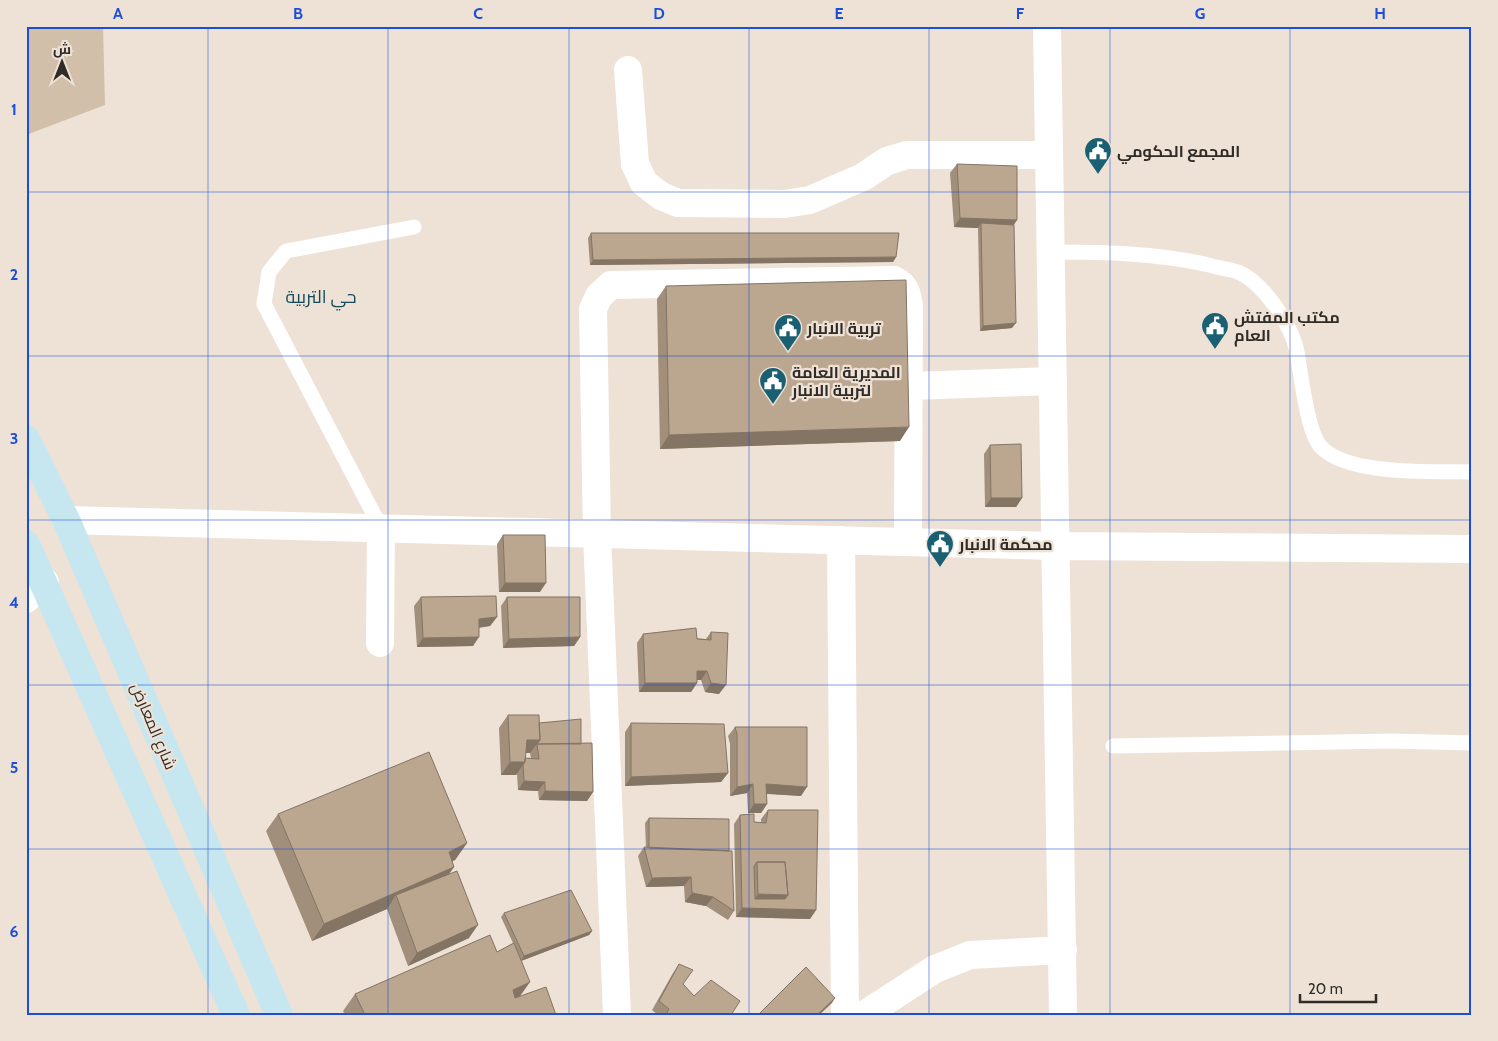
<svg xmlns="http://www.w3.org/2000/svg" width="1498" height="1041" font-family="Cabin,Cairo,sans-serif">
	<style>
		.green { fill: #d2bfa9 }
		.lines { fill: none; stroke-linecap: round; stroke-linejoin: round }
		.lane { stroke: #fff; stroke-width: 15 }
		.street { stroke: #fff; stroke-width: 28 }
		.secondary { stroke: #c6e7f0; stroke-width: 28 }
		.wall { fill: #a18f7b; fill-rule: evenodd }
		.shaded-wall { fill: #837464 }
		.building { fill: #bba68f; stroke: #837464; fill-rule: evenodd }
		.grid { fill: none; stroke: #1d4ed8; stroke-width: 1; stroke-opacity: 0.55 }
		.labels { text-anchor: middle; stroke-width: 4.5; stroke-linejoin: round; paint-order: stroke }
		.poi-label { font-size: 16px; font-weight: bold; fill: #2f2b26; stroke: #eee2d6; text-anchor: start }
		.street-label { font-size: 16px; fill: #2f2b26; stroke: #eee2d6 }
		.neighbourhood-label { font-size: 18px; fill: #144a59; stroke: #eee2d6 }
		.neatline { fill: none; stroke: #1d4ed8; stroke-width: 2 }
		.grid-label { font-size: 16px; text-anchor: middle; font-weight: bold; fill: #1d4ed8 }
	</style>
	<rect width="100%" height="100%" fill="#eee2d6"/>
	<path class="green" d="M26,26h77l2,79 -79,30z"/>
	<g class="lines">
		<path class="lane" d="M1050,252c54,0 106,1 159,13 9,3 20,4 29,7 26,11 54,54 59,80 4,22 10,80 24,95 27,29 113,24 151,25
			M381,528l-117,-224 5,-32 17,-21 128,-24
			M1113,746l277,-5 82,2"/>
		<path class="street" d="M1047,26l16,989
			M628,70l7,94 9,19 17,13 17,7 107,1 25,-4 53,-23 24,-16 20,-6h142
			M909,386l144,-5
			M66,520l990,26 416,3
			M841,540l4,475
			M26,599l19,-17
			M380,643l1,-115
			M617,1015l-20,-481 -4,-225 6,-13 12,-11 283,-5c12,6 13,13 15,26l-1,236
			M864,1015l71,-46 35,-14 93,-5"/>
		<path class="secondary" d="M26,439l40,81 213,495
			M26,544l210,471"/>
	</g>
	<path class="wall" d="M957,164l60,56 -3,5 -2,103 -32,3 -2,-103 -24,-1 -4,-54z
		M591,233l305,24 -3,5 -303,3 -2,-27z
		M666,286l234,155 -240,8 -3,-150z
		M990,445l32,53 -6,9h-31l-1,-53z
		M503,535l37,57h-41l-2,-48z
		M421,597l76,20 -7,9 -11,2 -6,18 -56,1 -3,-41z
		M507,597l73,40 -6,9 -71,2 -2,-42z
		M711,632l8,62 -14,-2 -4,-12h-4v3l-6,9h-52l-2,-49 6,-9 63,5z
		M508,715l31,8 42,21 12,48 -6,9 -48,-1 -1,-9 -20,-1 -1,-16 -1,1h-15l-2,-47zM526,753h4l1,5h-6z
		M631,723l97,50 -7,9 -96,4v-54z
		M735,727l66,69 -35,-2 1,10 -6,9h-13l-1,-20 -17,3v-52l-2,-8z
		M768,810l48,100 -6,9 -74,-2 -2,-93 6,-9 14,7 7,1v-4z
		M278,814l189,29 -12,17 -3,1 2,6 -5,7 20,64 -61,28 -21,-57 -75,32 -46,-110z
		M649,818l80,33 5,60 -6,9 -22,-14 -21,-4 -1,-16 -38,1 -8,-31 6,-9 2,1 -1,-25z
		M504,913l88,18 -3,4 -68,26 -2,36 37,18h-211l-2,-4 12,-17 142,-42 16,-9 -12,-26z
		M679,964l4,20 11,12 37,19h-73l-6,-5 21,-37z"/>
	<path class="shaded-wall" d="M960,218l57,2 -7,9 -29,-6 -3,5 -24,-1z
		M896,257l-3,5 -303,3 3,-5z
		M1016,323l-4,5 -32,3 3,-5z
		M909,427l-9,14 -240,8 9,-14z
		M991,498h31l-6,9h-31z
		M505,583h41l-6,9h-41z
		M497,617l-7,9 -17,2 6,-9z
		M479,637l-6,9 -56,1 6,-9z
		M580,637l-6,9 -71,2 6,-9z
		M697,671h10l-6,9h-10z
		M645,683h52l-6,9h-52z
		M711,683l15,2 -7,9 -14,-2z
		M527,740h13l-10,13h-12z
		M510,762h15l-9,13h-15z
		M728,773l-7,9 -96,4 6,-9z
		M524,781l21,1 -7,9 -20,-1z
		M753,784l-6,9 -17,3 7,-9z
		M766,784l41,3 -6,9 -41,-3z
		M545,791l48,1 -6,9 -48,-1z
		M754,804h13l-6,9h-13z
		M467,843l-12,17 -18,9 12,-17z
		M454,867l-12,17 -46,11 -9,14 -75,32 12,-17z
		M691,877l-7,9 -38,1 6,-9z
		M692,893l21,4 -7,9 -21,-4z
		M758,894l30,1 -9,13h-30z
		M742,908l74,2 -6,9 -74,-2z
		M478,925l-9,13 -61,28 9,-13z
		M592,931l-3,4 -68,26 3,-5z
		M530,982l-12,17 -17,8 12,-17z
		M835,998l-3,5 -13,12h-2z"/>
	<path class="building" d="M957,164l60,2v54l-57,-2z
		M981,223l33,2 2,98 -33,3z
		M591,233h308l-3,24 -303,3z
		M906,280l3,147 -240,8 -3,-149z
		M1021,444l1,54h-31l-1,-53z
		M503,535h42l1,48h-41z
		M496,596l1,21 -18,2v18l-56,1 -2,-41z
		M507,597h73v40l-71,2z
		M696,628l1,11 14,1v-8l17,1 -2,52 -15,-2 -4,-12h-10v12h-52l-2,-49z
		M508,715h31l1,25h-13l-2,22h-15z
		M581,719v25h-44l3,-4 -1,-17z
		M631,723l93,1 4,49 -97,4z
		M735,727h72v60l-41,-3 1,20h-13l-1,-20 -16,3v-53z
		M592,743l1,49 -48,-1v-9l-21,-1 -1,-16 2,-3v-4l14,1 -2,-15z
		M429,752l38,91 -18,9 5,15 -130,57 -46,-110z
		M768,810h50l-2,100 -74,-2 -2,-93 14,-1v8l12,1zM757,862h28l3,33 -3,4h-30l-1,-33z
		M649,818l80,1v32l-80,-3z
		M644,847l88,4 2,60 -21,-14 -21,-4 -1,-16 -39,1z
		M757,862h28l3,33 -30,-1z
		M457,871l21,54 -61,28 -21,-58z
		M571,890l21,41 -68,25 -20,-43z
		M490,935l7,17 17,-9 16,39 -17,8 2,8 31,-11 10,28h-191l-10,-21z
		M679,964l14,6 -10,14 11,12 17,-16 29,21 -9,14h-65l3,-6 -10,-8z
		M806,967l29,31 -18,17h-59z"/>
	<path class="grid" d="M208,26v989M388,26v989M569,26v989M749,26v989M929,26v989M1110,26v989M1290,26v989M26,192h1446M26,356h1446M26,520h1446M26,685h1446M26,849h1446"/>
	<defs>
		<symbol id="civic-pin" viewBox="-11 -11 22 30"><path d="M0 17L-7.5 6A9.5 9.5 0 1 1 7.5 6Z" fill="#1b6072" stroke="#eee2d6"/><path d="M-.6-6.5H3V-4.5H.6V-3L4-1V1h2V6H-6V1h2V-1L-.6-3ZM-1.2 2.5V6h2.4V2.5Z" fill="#fff"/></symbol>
	</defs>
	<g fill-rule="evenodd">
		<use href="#civic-pin" x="1082" y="135" width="32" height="43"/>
		<use href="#civic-pin" x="1199" y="310" width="32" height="43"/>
		<use href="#civic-pin" x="772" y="312" width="32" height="43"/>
		<use href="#civic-pin" x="757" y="365" width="32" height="43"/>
		<use href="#civic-pin" x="924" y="528" width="32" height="43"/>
	</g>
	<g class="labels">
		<g class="poi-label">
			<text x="1117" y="157">المجمع الحكومي</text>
			<text x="1234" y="323">مكتب المفتش<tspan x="1234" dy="18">العام</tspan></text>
			<text x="807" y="334">تربية الانبار</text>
			<text x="792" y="378">المديرية العامة<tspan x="792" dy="18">لتربية الانبار</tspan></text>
			<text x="959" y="550">محكمة الانبار</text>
		</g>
		<g class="street-label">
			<text transform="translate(154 726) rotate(67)" y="6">شارع المعارض</text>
		</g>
		<g class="neighbourhood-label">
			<text x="321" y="303">حي التربية</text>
		</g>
	</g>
	<rect width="1498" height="1041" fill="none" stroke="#eee2d6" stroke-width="55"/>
	<g transform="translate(62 62)" stroke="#eee2d6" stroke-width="4" paint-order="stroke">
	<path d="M0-4L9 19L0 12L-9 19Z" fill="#2f2b26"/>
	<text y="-8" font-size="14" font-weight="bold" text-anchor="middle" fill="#2f2b26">ش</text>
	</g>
	<path d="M1300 994v8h76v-8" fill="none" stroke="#2f2b26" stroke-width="2.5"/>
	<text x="1308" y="994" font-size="15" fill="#2f2b26" stroke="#eee2d6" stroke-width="4" paint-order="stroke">20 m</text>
	<rect x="28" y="28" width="1442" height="986" class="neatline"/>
	<g class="grid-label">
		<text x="118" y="19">A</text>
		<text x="298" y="19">B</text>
		<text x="478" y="19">C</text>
		<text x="659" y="19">D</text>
		<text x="839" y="19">E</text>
		<text x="1020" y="19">F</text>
		<text x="1200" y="19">G</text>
		<text x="1380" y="19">H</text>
		<text x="14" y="115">1</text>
		<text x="14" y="280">2</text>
		<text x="14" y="444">3</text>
		<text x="14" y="608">4</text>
		<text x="14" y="773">5</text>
		<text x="14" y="937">6</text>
	</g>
</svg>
